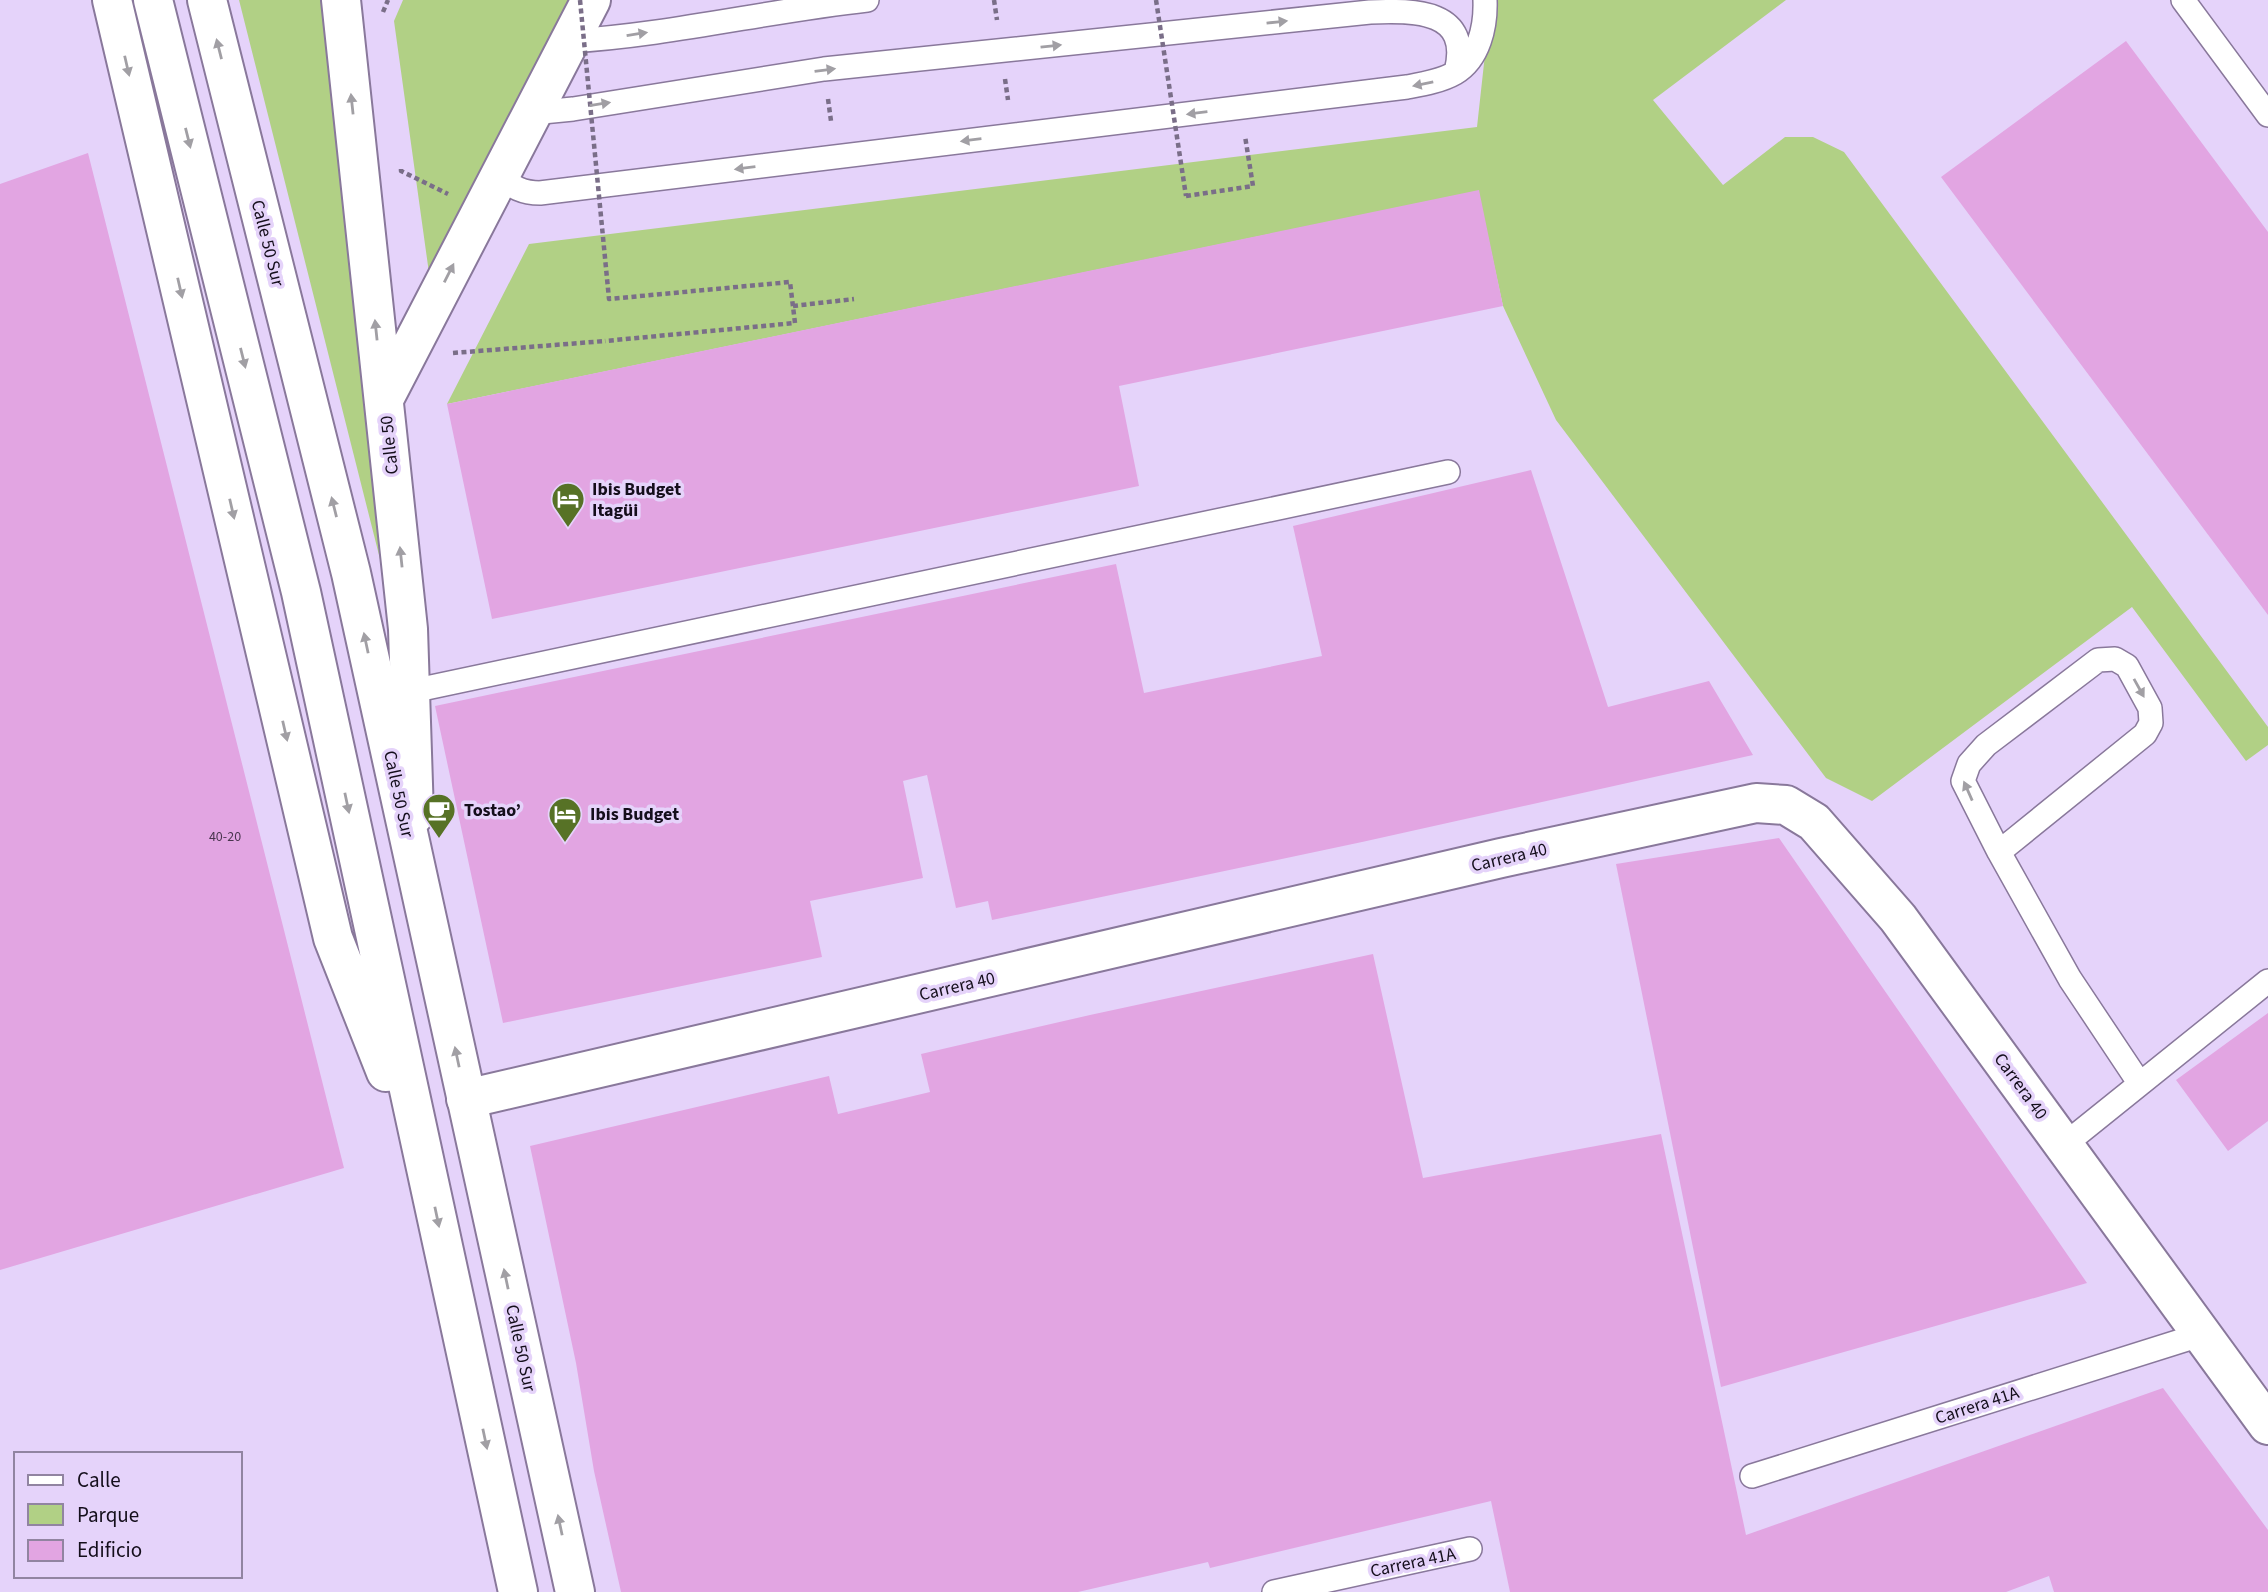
<svg xmlns="http://www.w3.org/2000/svg" width="2268" height="1592" font-family="'Source Sans 3',sans-serif">
	<style>
		.green { fill: #b1d085 }
		.building { fill: #e2a5e2 }
		.lines { fill: none; stroke-linecap: round; stroke-linejoin: round }
		.service-casing { stroke: #89789b; stroke-width: 26 }
		.minor-casing { stroke: #89789b; stroke-width: 42 }
		.tertiary-casing { stroke: #89789b; stroke-width: 42 }
		.path { stroke: #7a6e88; stroke-width: 4.5; stroke-dasharray: 5 3.5; stroke-linecap: butt }
		.service { stroke: #fff; stroke-width: 23 }
		.minor { stroke: #fff; stroke-width: 38 }
		.tertiary { stroke: #fff; stroke-width: 38 }
		.path-bridge { stroke: #7a6e88; stroke-width: 4.5; stroke-dasharray: 5 3.5; stroke-linecap: butt }
		.oneway { fill: #a19fa4 }
		.labels { text-anchor: middle; stroke-width: 7; stroke-linejoin: round; paint-order: stroke }
		.number-label { font-size: 14px; fill: #48344d }
		.street-label { font-size: 18px; fill: #140e1b; stroke: #e5d3fa }
		.poi-label { font-size: 18px; font-weight: bold; fill: #140e1b; stroke: #e5d3fa; text-anchor: start }
	</style>
	<rect width="100%" height="100%" fill="#e5d3fa"/>
	<path class="green" d="M239,0h82l60,563z
		M403,0h167l-141,273 -35,-252z
		M1491,0h295l-133,100 70,85 62,-48h28l31,15 424,575v18l-22,16 -114,-154 -260,194 -46,-23 -270,-358 -53,-114 -25,-115 -1031,213 82,-160 948,-117z"/>
	<path class="building" d="M2126,41l142,191v383l-327,-438z
		M88,153l256,1015 -344,102v-1086z
		M1479,190l24,116 -384,80 20,100 -647,133 -45,-215z
		M1531,470l77,237 101,-26 44,74 -391,87 -370,78 -4,-19 -32,7 -29,-133 -24,6 20,97 -113,23 12,56 -319,66 -68,-317 681,-142 28,129 178,-37 -29,-130z
		M1779,838l308,445 -366,104 -105,-523z
		M1373,954l50,224 238,-44 85,401 417,-147 105,142v62h-214l-5,-16 -43,16h-496l-19,-91 -281,67 -2,-6 -130,30h-457l-27,-121 -18,-108 -46,-217 299,-70 9,38 92,-22 -9,-38 169,-39z
		M2268,1013v108l-40,30 -52,-71z"/>
	<g class="lines">
		<defs>
			<path id="service" d="M2183,0l85,115
				M569,41c100,-6 198,-30 298,-41
				M532,113l41,-4 251,-40 546,-57c45,-2 102,-2 86,60
				M499,177c14,10 23,16 41,16l867,-106c16,-3 34,-6 48,-14 24,-14 31,-47 30,-73
				M398,694l1050,-222
				M1999,852l146,-118 6,-11 -1,-15 -23,-42 -12,-7 -17,1 -112,85 -17,19 -6,17 36,71 71,127 70,105
				M2064,1145l204,-164
				M1752,1476l451,-142
				M1274,1592l196,-43"/>
			<path id="minor" d="M341,0l67,629 6,186
				M384,399l207,-399
				M466,1099l1035,-241 255,-55 30,2 28,17 84,96 370,507"/>
			<path id="tertiary" d="M112,0l221,938 53,134
				M153,0l148,592 217,1000
				M207,0l144,573 224,1019"/>
		</defs>
		<use href="#service" class="service-casing"/>
		<use href="#minor" class="minor-casing"/>
		<use href="#tertiary" class="tertiary-casing"/>
		<path class="path" d="M994,0l3,20
			M383,12l5,-12
			M1005,79l3,21
			M828,99l3,22
			M401,169v2l47,23
			M1186,196l67,-10 -8,-50
			M793,306l61,-7
			M453,353l152,-12"/>
		<use href="#service" class="service"/>
		<use href="#minor" class="minor"/>
		<use href="#tertiary" class="tertiary"/>
		<path class="path-bridge" d="M580,0l29,299 181,-17 5,41 -190,18
			M1156,0l30,196"/>
	</g>
	<defs><path id="oneway-solid" d="M-6-.8H1V-3.2L6.5 0L1 3.2V.8H-6Z" transform="scale(1.75)"/></defs>
	<g class="oneway">
		<use href="#oneway-solid" transform="translate(1277 22) rotate(-6)"/>
		<use href="#oneway-solid" transform="translate(637 34) rotate(-9)"/>
		<use href="#oneway-solid" transform="translate(1051 46) rotate(-6)"/>
		<use href="#oneway-solid" transform="translate(219 49) rotate(-104)"/>
		<use href="#oneway-solid" transform="translate(127 66) rotate(77)"/>
		<use href="#oneway-solid" transform="translate(825 70) rotate(-7)"/>
		<use href="#oneway-solid" transform="translate(1423 84) rotate(168)"/>
		<use href="#oneway-solid" transform="translate(352 104) rotate(-96)"/>
		<use href="#oneway-solid" transform="translate(600 104) rotate(-9)"/>
		<use href="#oneway-solid" transform="translate(1197 113) rotate(173)"/>
		<use href="#oneway-solid" transform="translate(188 138) rotate(76)"/>
		<use href="#oneway-solid" transform="translate(971 140) rotate(173)"/>
		<use href="#oneway-solid" transform="translate(745 168) rotate(173)"/>
		<use href="#oneway-solid" transform="translate(449 273) rotate(-63)"/>
		<use href="#oneway-solid" transform="translate(180 288) rotate(77)"/>
		<use href="#oneway-solid" transform="translate(376 330) rotate(-96)"/>
		<use href="#oneway-solid" transform="translate(243 358) rotate(76)"/>
		<use href="#oneway-solid" transform="translate(334 507) rotate(-104)"/>
		<use href="#oneway-solid" transform="translate(232 509) rotate(77)"/>
		<use href="#oneway-solid" transform="translate(401 557) rotate(-96)"/>
		<use href="#oneway-solid" transform="translate(366 643) rotate(-102)"/>
		<use href="#oneway-solid" transform="translate(2139 688) rotate(61)"/>
		<use href="#oneway-solid" transform="translate(285 731) rotate(77)"/>
		<use href="#oneway-solid" transform="translate(1968 791) rotate(-114)"/>
		<use href="#oneway-solid" transform="translate(347 803) rotate(78)"/>
		<use href="#oneway-solid" transform="translate(457 1057) rotate(-102)"/>
		<use href="#oneway-solid" transform="translate(437 1217) rotate(78)"/>
		<use href="#oneway-solid" transform="translate(506 1279) rotate(-102)"/>
		<use href="#oneway-solid" transform="translate(485 1439) rotate(78)"/>
		<use href="#oneway-solid" transform="translate(560 1525) rotate(-102)"/>
	</g>
	<defs>
		<symbol id="hotel-pin" viewBox="-11 -11 22 30"><path d="M0 17L-7.5 6A9.5 9.5 0 1 1 7.5 6Z" fill="#577226" stroke="#e5d3fa"/><path d="M-6-4.5h1.5V1H6V5H4.5V3h-9V5H-6ZM-4 0a1.8 1.8 0 1 1 3.6 0ZM.5 0V-2.5h3Q6-2.5 6 0Z" fill="#fff"/></symbol>
		<symbol id="cafe-pin" viewBox="-11 -11 22 30"><path d="M0 17L-7.5 6A9.5 9.5 0 1 1 7.5 6Z" fill="#577226" stroke="#e5d3fa"/><path d="M-5.5-4.5H6V0H3Q3 3.5 0 3.5H-2.5Q-5.5 3.5-5.5 0ZM3-3.2v2h1.7v-2ZM-6 4.5H4V6H-6Z" fill="#fff"/></symbol>
	</defs>
	<g fill-rule="evenodd">
		<use href="#hotel-pin" x="549" y="480" width="38" height="52"/>
		<use href="#cafe-pin" x="420" y="791" width="38" height="52"/>
		<use href="#hotel-pin" x="546" y="795" width="38" height="52"/>
	</g>
	<g class="labels">
		<g class="number-label">
			<text x="225" y="841">40-20</text>
		</g>
		<g class="street-label">
			<text transform="translate(268 243) rotate(76)" y="6">Calle 50 Sur</text>
			<text transform="translate(389 445) rotate(-96)" y="6">Calle 50</text>
			<text transform="translate(399 794) rotate(78)" y="6">Calle 50 Sur</text>
			<text transform="translate(1509 857) rotate(-13)" y="6">Carrera 40</text>
			<text transform="translate(957 986) rotate(-13)" y="6">Carrera 40</text>
			<text transform="translate(2021 1086) rotate(54)" y="6">Carrera 40</text>
			<text transform="translate(521 1348) rotate(78)" y="6">Calle 50 Sur</text>
			<text transform="translate(1977 1405) rotate(-18)" y="6">Carrera 41A</text>
			<text transform="translate(1413 1562) rotate(-12)" y="6">Carrera 41A</text>
		</g>
		<g class="poi-label">
			<text x="592" y="495">Ibis Budget<tspan x="592" dy="21">Itagüi</tspan></text>
			<text x="464" y="816">Tostao’</text>
			<text x="590" y="820">Ibis Budget</text>
		</g>
	</g>
	<rect x="14" y="1452" width="228" height="126" fill="#e5d3fa" stroke="#9184a1" stroke-width="2"/>
	<rect x="28" y="1475" width="35" height="10" fill="#ffffff" stroke="#9184a1" stroke-width="2"/>
	<text x="77" y="1487" font-size="21" fill="#140e1b">Calle</text>
	<rect x="28" y="1504" width="35" height="21" fill="#b1d085" stroke="#9184a1" stroke-width="2"/>
	<text x="77" y="1522" font-size="21" fill="#140e1b">Parque</text>
	<rect x="28" y="1540" width="35" height="21" fill="#e2a5e2" stroke="#9184a1" stroke-width="2"/>
	<text x="77" y="1557" font-size="21" fill="#140e1b">Edificio</text>
</svg>
